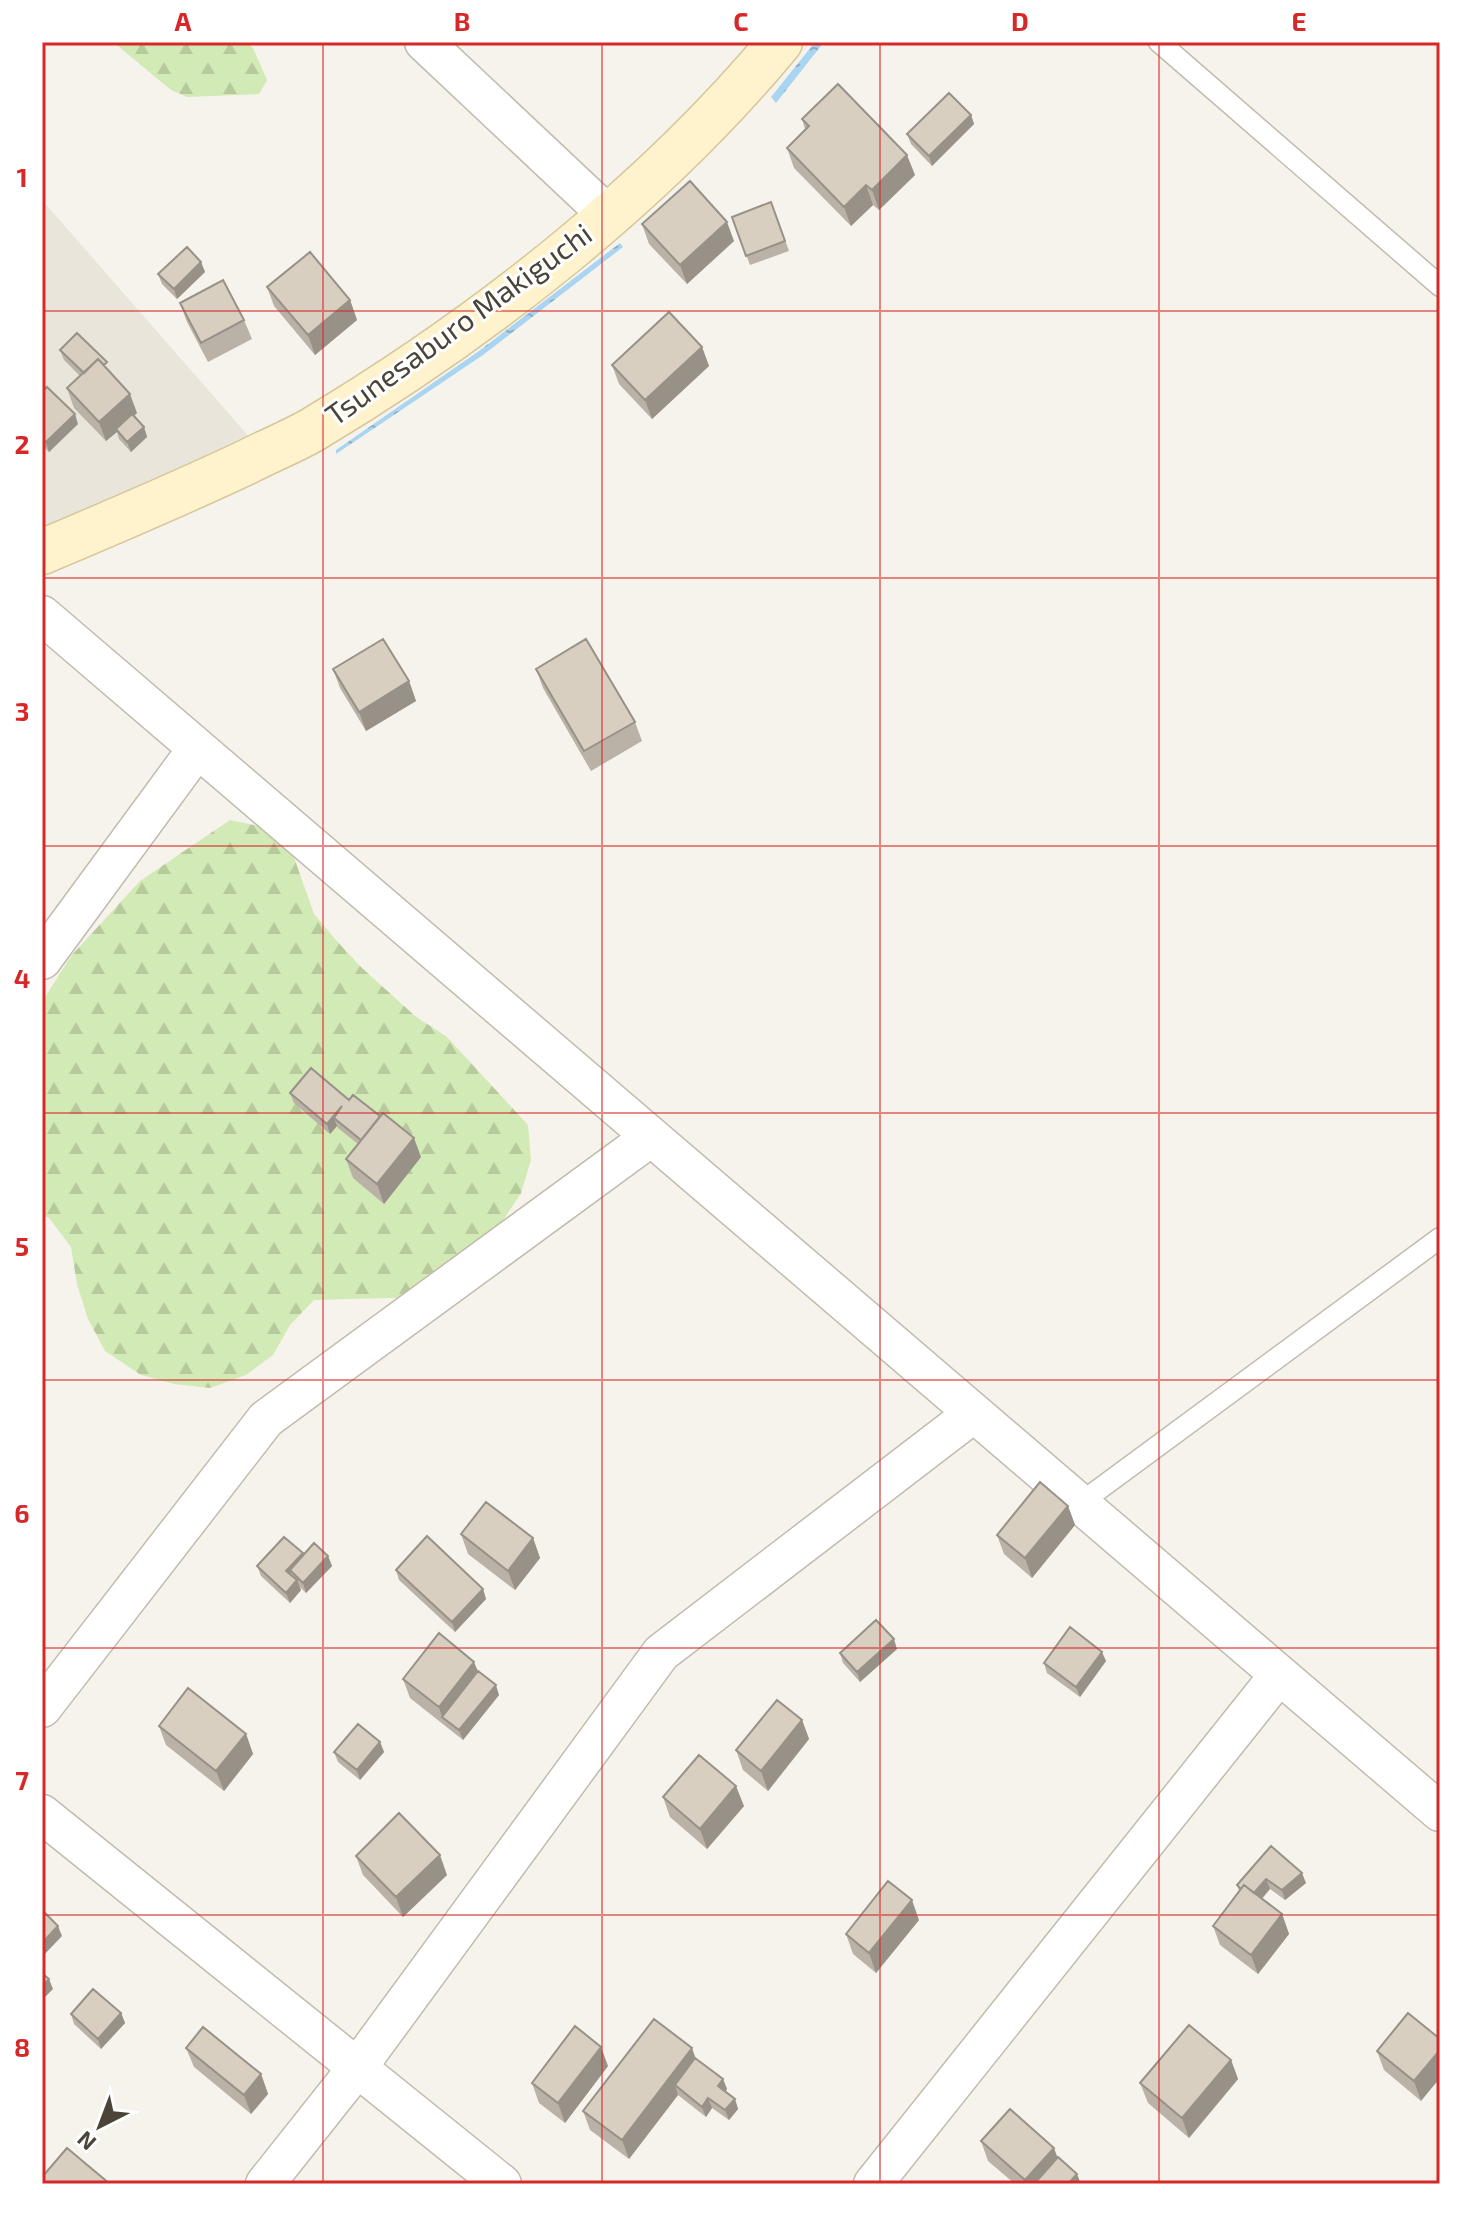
<svg xmlns="http://www.w3.org/2000/svg" width="1482" height="2226" font-family="'Exo 2',sans-serif">
	<style>
		.residential { fill: #eae5da }
		.forest { fill: url(#forest-firs) }
		.water { fill: url(#water-ripples) }
		.lines { fill: none; stroke-linecap: round; stroke-linejoin: round }
		.lane-casing { stroke: #c2bbae; stroke-width: 23 }
		.street-casing { stroke: #c2bbae; stroke-width: 41 }
		.secondary-casing { stroke: #d6c79b; stroke-width: 47 }
		.lane { stroke: #fff; stroke-width: 20 }
		.street { stroke: #fff; stroke-width: 38 }
		.secondary { stroke: #fff3cd; stroke-width: 44 }
		.wall { fill: #bab2a6 }
		.shaded-wall { fill: #979187 }
		.building { fill: #d8cfc1; stroke: #979187; stroke-width: 2 }
		.grid { fill: none; stroke: #d62828; stroke-width: 2; stroke-opacity: 0.55 }
		.labels { text-anchor: middle; stroke-width: 6; stroke-linejoin: round; paint-order: stroke }
		.street-label { font-size: 30px; fill: #4b4439; stroke: #fff }
		.neatline { fill: none; stroke: #d62828; stroke-width: 3 }
		.grid-label { font-size: 26px; text-anchor: middle; font-weight: bold; fill: #d62828 }
	</style>
	<defs>
		<pattern id="forest-firs" width="22" height="20" patternUnits="userSpaceOnUse" patternTransform="scale(2)"><rect width="22" height="20" fill="#d2eab5"/><path d="M5 1l3.5 6h-7zM16 11l3.5 6h-7z" fill="#b6ca9c"/></pattern>
		<pattern id="water-ripples" width="26" height="14" patternUnits="userSpaceOnUse" patternTransform="scale(2)"><rect width="26" height="14" fill="#a9d4f2"/><path d="M2 4q2-2 4 0t4 0M15 11q2-2 4 0t4 0" fill="none" stroke="#8caec5"/></pattern>
	</defs>
	<rect width="100%" height="100%" fill="#f6f3ec"/>
	<path class="residential" d="M42,200l209,239 -209,89z"/>
	<path class="forest" d="M113,42h133l7,6 14,32 -8,14 -72,3 -16,-7z
		M230,820l37,8 24,21 23,65 21,25 27,29 53,48 32,21 81,88 3,35 -10,33 -38,58 -56,46 -113,3 -24,25 -17,30 -27,20 -36,13 -36,-4 -33,-9 -36,-24 -17,-32 -11,-35 -6,-37 -22,-29 -7,-3v-213l29,-46 69,-75z"/>
	<path class="water" d="M815,42h9l-48,61 -5,-6z
		M620,243l3,4 -140,108 -147,99v-4l143,-99z"/>
	<g class="lines">
		<defs>
			<path id="lane" d="M1159,42l281,244
				M1079,1504l361,-266"/>
			<path id="street" d="M424,42l185,174
				M42,615l1398,1197
				M42,960l155,-211
				M42,1708l224,-289 385,-282
				M42,1814l460,370
				M265,2184l92,-116 304,-415 313,-240
				M873,2184l406,-509"/>
			<path id="secondary" d="M42,552c69,-29 137,-58 205,-90 21,-11 44,-20 65,-32 169,-101 342,-236 468,-388"/>
		</defs>
		<use href="#lane" class="lane-casing"/>
		<use href="#street" class="street-casing"/>
		<use href="#secondary" class="secondary-casing"/>
		<use href="#lane" class="lane"/>
		<use href="#street" class="street"/>
		<use href="#secondary" class="secondary"/>
	</g>
	<path class="wall" d="M971,115l3,9 -42,42 -21,-22 -4,-10z
		M802,119l113,56 -36,35 -6,-5 -22,21 -57,-58 -7,-20 18,-19z
		M771,202l18,49 -39,14 -18,-48z
		M642,224l92,17 -47,43 -38,-40z
		M201,262l4,10 -28,27 -15,-15 -4,-10z
		M267,287l83,13 7,20 -42,35 -41,-49z
		M180,303l64,17 8,19 -44,23 -21,-40z
		M702,347l7,19 -57,53 -33,-35 -7,-19z
		M60,350l77,63 -3,3 10,11 3,10 -16,15 -12,-13 -2,-7 -11,9 -32,-33 -7,-20 13,-12 -16,-16z
		M42,392l36,32 -29,28 -7,-7z
		M333,669l76,12 7,20 -50,30 -26,-43z
		M536,669l99,53 7,19 -51,30 -48,-83z
		M290,1093l59,7 72,57 -37,47 -31,-26 -7,-19 12,-15 -20,-16 -1,-2 -7,8 -36,-31z
		M1068,1506l7,19 -43,53 -28,-24 -7,-19z
		M461,1534l72,4 7,20 -25,32 -47,-36z
		M303,1555l25,1 4,10 -26,27 -7,-7 2,4 -11,13 -29,-27 -4,-10z
		M396,1570l87,19 3,10 -31,33 -56,-52z
		M897,1649l-37,33 -17,-19 -3,-10z
		M1106,1661l-26,36 -33,-24 -3,-10z
		M478,1671l21,24 -36,45 -53,-42 -7,-19z
		M802,1720l7,19 -41,52 -25,-21 -7,-20z
		M159,1726l87,8 7,20 -29,37 -58,-46z
		M380,1742l4,10 -24,28 -22,-18 -4,-10z
		M663,1797l81,9 -37,43 -37,-32z
		M1271,1846l35,37 -21,17 -15,-11 -8,10 20,15 7,20 -31,40 -38,-29 -7,-19 26,-35 -2,-6z
		M356,1856l91,19 -44,42 -40,-42z
		M919,1920l-43,53 -23,-19 -7,-20z
		M121,2013l4,10 -24,26 -27,-25 -3,-10z
		M1408,2013l13,88 -37,-31 -7,-19z
		M186,2048l75,26 7,20 -17,20 -57,-47z
		M695,2058l28,21 4,10 -2,3 10,7 3,10 -9,11 -17,-12 -6,9 -28,-22 -49,64 -39,-29 -7,-19z
		M1231,2060l7,19 -49,59 -41,-35 -8,-20z
		M608,2066l-43,57 -26,-20 -7,-20z
		M981,2141l77,16 23,27h-66l-27,-23z"/>
	<path class="shaded-wall" d="M971,115l3,9 -42,42 -3,-10z
		M907,155l8,20 -36,35 -7,-20z
		M866,185l7,20 -22,21 -7,-19z
		M727,222l7,19 -47,43 -7,-19z
		M201,262l4,10 -28,27 -3,-10z
		M350,300l7,20 -42,35 -7,-20z
		M702,347l7,19 -57,53 -7,-19z
		M130,394l7,19 -19,18 -2,-2 1,3 -11,9 -7,-19z
		M75,414l3,10 -29,28 -3,-10z
		M144,427l3,10 -16,15 -4,-10z
		M409,681l7,20 -50,30 -7,-19z
		M342,1106l-8,12 3,8 -7,8 -3,-10z
		M414,1138l7,19 -37,47 -7,-20z
		M1068,1506l7,19 -43,53 -7,-20z
		M533,1538l7,20 -25,32 -7,-19z
		M303,1553l3,10 -16,7 2,8 -6,-7z
		M328,1556l4,10 -26,27 -3,-10z
		M297,1580l4,10 -11,13 -4,-10z
		M483,1589l3,10 -31,33 -3,-10z
		M894,1639l3,10 -37,33 -3,-10z
		M1102,1652l4,9 -26,36 -4,-10z
		M474,1662l8,19 -40,36 -3,-10z
		M496,1685l3,10 -36,45 -4,-10z
		M802,1720l7,19 -41,52 -7,-20z
		M246,1734l7,20 -29,37 -8,-20z
		M380,1742l4,10 -24,28 -3,-10z
		M736,1786l8,20 -37,43 -7,-20z
		M440,1855l7,20 -44,42 -7,-20z
		M1302,1873l4,10 -21,17 -3,-10z
		M1266,1879l4,10 -16,18 -3,-10z
		M912,1900l7,20 -43,53 -7,-20z
		M1282,1914l7,20 -31,40 -7,-19z
		M58,1926l4,10 -20,21v-14z
		M49,1979l4,10 -11,11v-13z
		M121,2013l4,10 -24,26 -3,-10z
		M601,2047l7,19 -43,57 -7,-20z
		M692,2048l7,20 -24,17 3,10 -49,64 -7,-19z
		M1440,2050v28l-19,23 -7,-20z
		M1231,2060l7,19 -49,59 -7,-20z
		M261,2074l7,20 -17,20 -7,-19z
		M723,2079l4,10 -5,7 -4,-10z
		M708,2098l4,10 -6,9 -4,-10z
		M735,2099l3,10 -9,11 -4,-10z
		M1054,2148l7,19 -15,17h-19l-2,-4z
		M1077,2174l4,10h-13z"/>
	<path class="building" d="M838,84l69,71 -35,35 -6,-5 -22,22 -57,-59 22,-22 -7,-7z
		M949,93l22,22 -42,41 -22,-22z
		M690,181l37,41 -47,43 -38,-41z
		M771,202l14,39 -39,15 -14,-39z
		M187,247l14,15 -27,27 -16,-15z
		M310,252l40,48 -42,35 -41,-48z
		M223,280l21,40 -43,23 -21,-40z
		M669,312l33,35 -57,53 -33,-35z
		M77,333l30,29 -3,3 -6,-6 -14,14 -24,-23z
		M98,359l32,35 -31,28 -32,-34z
		M47,387l28,27 -29,28 -4,-3v-47z
		M132,414l12,13 -17,15 -11,-13z
		M383,639l26,42 -50,31 -26,-43z
		M586,639l49,83 -51,29 -48,-82z
		M311,1068l38,32 4,-5 27,21 -19,24 -27,-22 8,-12 -15,18 -37,-31z
		M383,1113l31,25 -37,46 -31,-25z
		M1040,1482l28,24 -43,52 -28,-23z
		M486,1502l47,36 -25,33 -47,-37z
		M427,1536l56,53 -31,33 -56,-52z
		M284,1537l19,16 -17,18 11,9 -11,13 -29,-27z
		M314,1543l14,13 -25,27 -13,-13z
		M876,1620l18,19 -37,33 -17,-19z
		M1070,1627l32,25 -26,35 -32,-24z
		M439,1633l35,29 -35,45 -36,-28z
		M478,1671l18,14 -37,45 -17,-13z
		M188,1688l58,46 -30,37 -57,-45z
		M777,1700l25,20 -41,51 -25,-21z
		M358,1724l22,18 -23,28 -23,-18z
		M699,1755l37,31 -36,43 -37,-32z
		M399,1813l41,42 -44,42 -40,-41z
		M1271,1846l31,27 -20,17 -16,-11 -12,14 -10,-8 -3,4 -4,-4z
		M888,1881l24,19 -43,53 -23,-19z
		M1244,1885l38,29 -31,41 -38,-29z
		M42,1910l16,16 -16,17z
		M42,1973l7,6 -7,8z
		M93,1989l28,24 -23,26 -27,-25z
		M1408,2013l32,26v11l-26,31 -37,-30z
		M654,2019l38,29 -70,92 -39,-29z
		M1189,2025l42,35 -49,58 -42,-35z
		M575,2026l26,21 -43,56 -26,-20z
		M203,2027l58,47 -17,21 -58,-47z
		M695,2058l28,21 -5,7 17,13 -10,11 -17,-12 -6,9 -27,-22z
		M1010,2109l44,39 -29,32 -44,-39z
		M67,2148l43,36h-68v-7z
		M1058,2157l19,17 -9,10h-34z"/>
	<path class="grid" d="M323,42v2142M602,42v2142M880,42v2142M1159,42v2142M42,311h1398M42,578h1398M42,846h1398M42,1113h1398M42,1380h1398M42,1648h1398M42,1915h1398"/>
	<g class="labels">
		<g class="street-label">
			<text transform="translate(459 325) rotate(-36)" y="10">Tsunesaburo Makiguchi</text>
		</g>
	</g>
	<rect width="1482" height="2226" fill="none" stroke="#ffffff" stroke-width="88"/>
	<g transform="translate(100 2126) rotate(222)" stroke="#ffffff" stroke-width="6" paint-order="stroke">
	<path d="M0-6L14 30L0 20L-14 30Z" fill="#4b4439"/>
	<text y="-12" font-size="22" font-weight="bold" text-anchor="middle" fill="#4b4439">N</text>
	</g>
	<rect x="44" y="44" width="1394" height="2138" class="neatline"/>
	<g class="grid-label">
		<text x="183" y="31">A</text>
		<text x="462" y="31">B</text>
		<text x="741" y="31">C</text>
		<text x="1020" y="31">D</text>
		<text x="1299" y="31">E</text>
		<text x="22" y="187">1</text>
		<text x="22" y="454">2</text>
		<text x="22" y="721">3</text>
		<text x="22" y="988">4</text>
		<text x="22" y="1256">5</text>
		<text x="22" y="1523">6</text>
		<text x="22" y="1790">7</text>
		<text x="22" y="2057">8</text>
	</g>
</svg>
